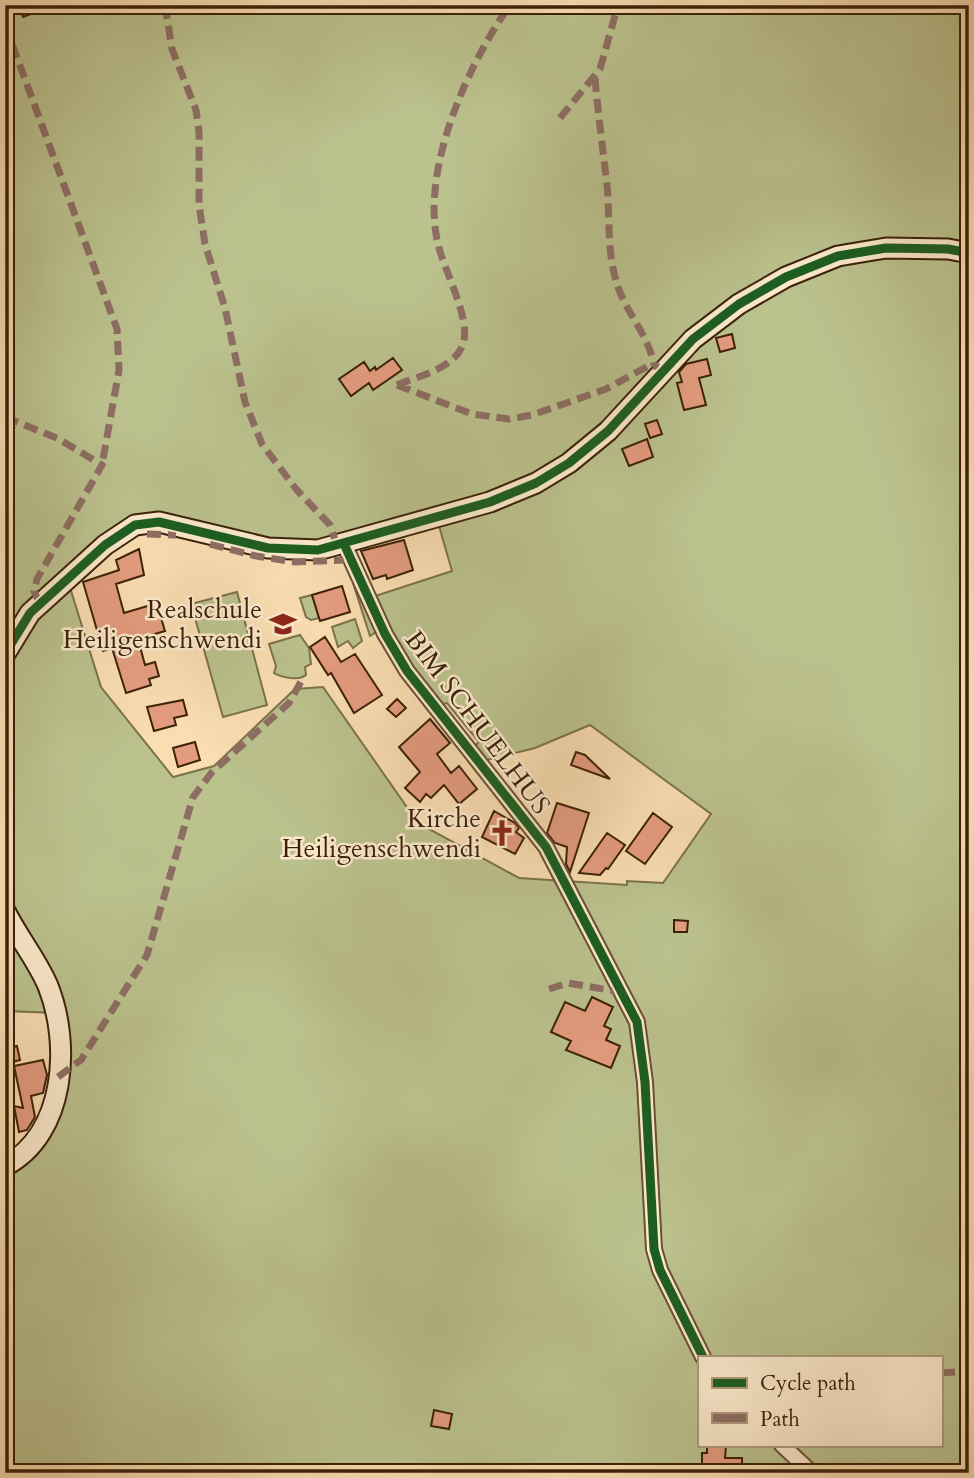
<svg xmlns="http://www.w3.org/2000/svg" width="974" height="1478" font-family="Cardo,serif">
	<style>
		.green { fill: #bbc28e; stroke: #7b724b; stroke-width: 2; fill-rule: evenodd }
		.building { fill: #e49c7f; stroke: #3b2108; stroke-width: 2 }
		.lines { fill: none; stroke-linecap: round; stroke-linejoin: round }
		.street-casing { stroke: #6b5032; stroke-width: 18 }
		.secondary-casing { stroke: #3b2108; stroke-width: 23 }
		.street { stroke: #fceacd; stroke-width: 14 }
		.secondary { stroke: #fceacd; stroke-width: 19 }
		.quiet { stroke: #8d6e63; stroke-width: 7; stroke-dasharray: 14 7; stroke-linecap: butt }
		.cycleway-casing { stroke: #fceacd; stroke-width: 13 }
		.cycleway { stroke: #1b5e20; stroke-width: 9 }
		.labels { text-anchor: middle; stroke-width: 5; stroke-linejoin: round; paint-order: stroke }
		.poi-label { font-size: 26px; fill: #3b2108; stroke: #fceacd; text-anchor: end }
		.street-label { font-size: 26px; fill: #3b2108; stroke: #fceacd }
	</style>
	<rect width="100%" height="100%" fill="#fadeb2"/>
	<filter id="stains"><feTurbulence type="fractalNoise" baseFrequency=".00286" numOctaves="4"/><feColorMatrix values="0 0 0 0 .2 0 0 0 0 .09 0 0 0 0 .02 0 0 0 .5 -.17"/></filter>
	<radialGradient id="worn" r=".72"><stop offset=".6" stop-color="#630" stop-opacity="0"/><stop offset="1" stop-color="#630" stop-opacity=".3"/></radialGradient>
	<path class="green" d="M5,5h964v1468h-964v-268l7,-43 34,-35 10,-114 -51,-2zM437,519l15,52 -83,27 65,108 13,-3 32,39 -9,9 9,11 56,-14 55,-23 121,89 -48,69 -36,-2v4l-108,-7 -101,-55 -95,-136 -28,2 -81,77 -41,11 -72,-90 -34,-109 84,-57 167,29zM699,1357h242v88h-242z
		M356,582l23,48 -9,6 -17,-53z
		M237,592l30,113 -44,12 -32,-113z
		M312,595l7,23 -8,2 -5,-3 -6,-19z
		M355,619l7,22 -9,7 -5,-7 -10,6 -6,-20z
		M300,635l9,13 2,16 -6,3 1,8c-7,6 -23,3 -32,-2l2,-7 -7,-22z"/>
	<path class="building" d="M18,5h34v1l-29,11z
		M732,334l3,14 -15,4 -4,-14z
		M393,358l9,12 -29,20 -4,-7 -18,13 -12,-17 25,-17 6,9 5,-4 1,3z
		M707,359l4,16 -12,3 7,27 -22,5 -7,-27 5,-1 -3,-10 7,-8z
		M657,420l5,14 -12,4 -5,-14z
		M647,439l6,18 -24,9 -7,-17z
		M404,540l9,30 -26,9 -1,-4 -13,4 -12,-28z
		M139,549l5,26 -28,9 8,29 27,-8 3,8 5,-2 6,20 -27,8 7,26 10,-3 4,14 -10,3 2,6 -25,8 -14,-45 -9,3 -20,-69 36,-12 -3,-10z
		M342,586l8,26 -30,9 -8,-26z
		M325,637l16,25 14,-8 27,41 -28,18 -23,-40 -3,2 -18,-28z
		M397,699l9,9 -10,9 -9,-8z
		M183,700l4,15 -13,3 2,7 -22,6 -7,-24z
		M430,719l20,24 -13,11 14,19 8,-7 18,23 -18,15 -15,-19 -13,13 -5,-4 -6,8 -15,-14 15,-16 -21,-25z
		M195,742l5,18 -22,7 -5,-19z
		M576,752l9,3 25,24 -39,-14z
		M557,803l32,10 -19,59 -4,-8 1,-17 -12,-4 -8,-10z
		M494,811l21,12 4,5 -3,4 8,6 -9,16 -33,-17z
		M653,813l19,14 -27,37 -19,-13z
		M607,833l18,12 -17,24 -2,-1 -6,7 -21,-2z
		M674,920l14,1 -1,11h-13z
		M592,997l21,10 -9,19 7,3 -5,11 14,6 -9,22 -45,-18 5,-9 -20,-9 14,-30 20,9z
		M17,1046l3,14 -15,4v-15z
		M43,1060l4,15 -4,18 -12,3 4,21 -8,13 -8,2 -5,-26 9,2 -9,-42z
		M434,1410l18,4 -3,15 -18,-3z
		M707,1445l19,1 -1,12h17v15h-40v-20h5z"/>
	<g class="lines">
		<defs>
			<path id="street" d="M344,544l41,90 22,37 139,176 91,175 8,60 9,167 6,21 43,87
				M782,1445l30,28"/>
			<path id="secondary" d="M5,654l25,-41 75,-68 30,-20 24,-3 109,26 50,2 172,-48 46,-19 33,-20 39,-32 85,-92 46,-35 47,-27 52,-21 48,-8 62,1 21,4
				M5,911c13,26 32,49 43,75 23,58 18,148 -43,180"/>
		</defs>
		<use href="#street" class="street-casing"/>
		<use href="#secondary" class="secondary-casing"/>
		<use href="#street" class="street"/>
		<use href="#secondary" class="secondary"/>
		<path class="quiet" d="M165,5l7,44 24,61 3,22v73l6,39 20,64 20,94 17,42 34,45 34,36 7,21
			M5,25l112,304 2,41 -17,95
			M595,78c3,36 8,71 12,107 3,32 0,61 8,92 8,34 33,55 39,88
			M560,118l40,-49 18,-64
			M397,385c21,-9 62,-17 67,-45 5,-25 -20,-70 -26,-96 -18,-74 30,-180 72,-239
			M397,385l75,29 37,5 23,-4 74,-26 44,-24 9,2
			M5,417l54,22 43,26 -65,114 -3,12 6,13
			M5,437l11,-16
			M147,534l29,1
			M210,544l46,12 39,6 49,-2
			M549,989l19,-6 52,9
			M58,1077l23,-17 66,-105 46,-158 19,-25 77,-69 14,-25
			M941,1373l28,-2"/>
		<defs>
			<path id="cycleway" d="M344,544l41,90 22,37 139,176 91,175 8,60 9,167 6,21 43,87
				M5,654l25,-41 75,-68 30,-20 24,-3 109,26 50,2 172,-48 46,-19 33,-20 39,-32 85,-92 46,-35 47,-27 52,-21 48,-8 62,1 21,4"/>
		</defs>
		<use href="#cycleway" class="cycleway-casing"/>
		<use href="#cycleway" class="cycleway"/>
	</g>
	<defs>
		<symbol id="school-bare" viewBox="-9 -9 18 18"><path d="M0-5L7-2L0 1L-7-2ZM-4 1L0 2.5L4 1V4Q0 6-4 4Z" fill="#8f2418" stroke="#fceacd" stroke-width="2.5" paint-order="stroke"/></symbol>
		<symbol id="church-bare" viewBox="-9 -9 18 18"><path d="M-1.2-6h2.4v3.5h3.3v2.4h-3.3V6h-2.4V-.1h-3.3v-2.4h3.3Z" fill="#8f2418" stroke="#fceacd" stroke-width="2.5" paint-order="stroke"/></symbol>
	</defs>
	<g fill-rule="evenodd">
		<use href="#school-bare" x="264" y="605" width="38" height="38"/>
		<use href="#church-bare" x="483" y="814" width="38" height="38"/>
	</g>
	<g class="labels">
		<g class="poi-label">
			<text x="262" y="618">Realschule<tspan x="262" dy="30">Heiligenschwendi</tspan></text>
			<text x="481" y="827">Kirche<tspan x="481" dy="30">Heiligenschwendi</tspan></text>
		</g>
		<g class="street-label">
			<text transform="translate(478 722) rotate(53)" y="9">BIM SCHUELHUS</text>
		</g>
	</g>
	<rect width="974" height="1478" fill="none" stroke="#fadeb2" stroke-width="28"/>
	<rect x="7" y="7" width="960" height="1464" fill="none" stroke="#3b2108" stroke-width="3.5"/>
	<rect x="14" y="14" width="946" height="1450" fill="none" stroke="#3b2108" stroke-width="2"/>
	<rect x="698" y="1356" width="245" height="91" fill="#fceacd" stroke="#af9a7e" stroke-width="2"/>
	<rect x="712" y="1378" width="35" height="10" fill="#1b5e20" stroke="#af9a7e" stroke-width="2"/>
	<text x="760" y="1390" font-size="21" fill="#3b2108">Cycle path</text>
	<rect x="712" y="1413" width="35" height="10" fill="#8d6e63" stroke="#af9a7e" stroke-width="2"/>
	<text x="760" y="1426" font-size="21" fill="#3b2108">Path</text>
	<rect width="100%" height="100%" filter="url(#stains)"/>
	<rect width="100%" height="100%" fill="url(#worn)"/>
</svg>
